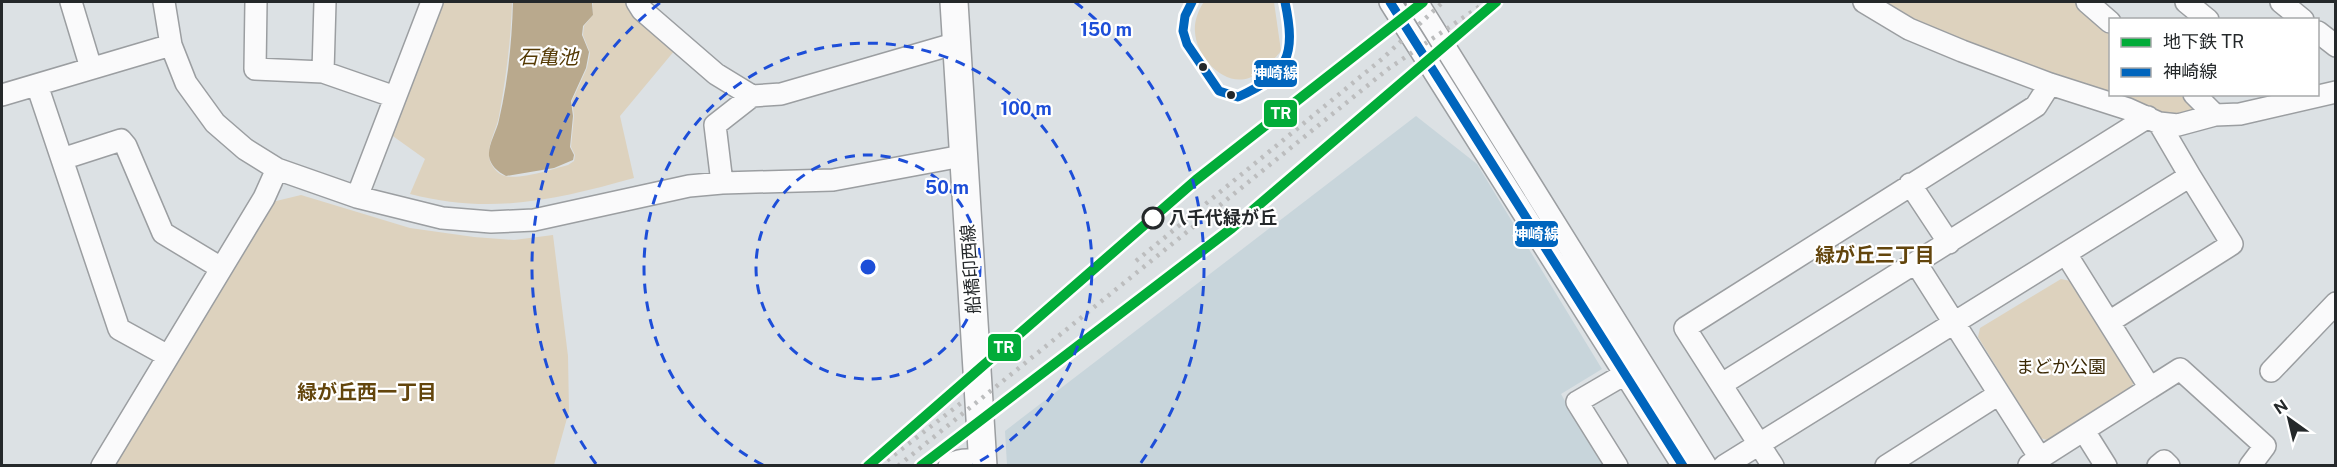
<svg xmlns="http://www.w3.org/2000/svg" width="2337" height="467" font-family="'Public Sans','Noto Sans JP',sans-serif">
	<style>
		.built { fill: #c8d5db }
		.green { fill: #ddd2be }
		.water { fill: #b9a98d }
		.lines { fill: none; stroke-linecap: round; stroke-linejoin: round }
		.minor-casing { stroke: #9b9ea1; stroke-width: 24 }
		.major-casing { stroke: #9b9ea1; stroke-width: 30 }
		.minor { stroke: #fafafb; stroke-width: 21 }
		.major { stroke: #fafafb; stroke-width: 27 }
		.rail { stroke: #bcbdbe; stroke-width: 4.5; stroke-dasharray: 3 6; stroke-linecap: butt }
		.bus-1-casing { stroke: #fff; stroke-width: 14 }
		.bus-1 { stroke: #0065bd; stroke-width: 9 }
		.metro-1-casing { stroke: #fff; stroke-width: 15 }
		.metro-1 { stroke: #02ac39; stroke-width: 10 }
		.ring { fill: none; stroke: #1d4ed8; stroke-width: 3; stroke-dasharray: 10 8 }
		.bus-dot { fill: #24282a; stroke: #fff; stroke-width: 2 }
		.stop-dot { fill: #fff; stroke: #24282a; stroke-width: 3 }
		.labels { text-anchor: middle; stroke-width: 4.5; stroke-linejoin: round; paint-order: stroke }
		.stop-label { font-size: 18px; font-weight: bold; fill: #24282a; stroke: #fff; text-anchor: start }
		.street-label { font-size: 18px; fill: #24282a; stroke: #fff }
		.park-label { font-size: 18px; fill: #3b2905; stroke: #fff }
		.water-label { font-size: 20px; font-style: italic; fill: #543903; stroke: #fff }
		.neighbourhood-label { font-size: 20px; font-weight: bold; fill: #63450c; stroke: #fff }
		.centre { fill: #1d4ed8; stroke: #fff; stroke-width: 3 }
		.ring-label { font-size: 18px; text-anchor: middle; font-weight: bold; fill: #1d4ed8; stroke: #fff; stroke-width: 4.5; stroke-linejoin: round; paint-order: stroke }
		.line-badge { stroke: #fff; stroke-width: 2 }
		.badge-label { font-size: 16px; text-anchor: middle; font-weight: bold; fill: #fff }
	</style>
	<rect width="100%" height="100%" fill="#dce1e4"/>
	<path class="built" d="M1416,116l61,48 125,205 -41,25 41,71h-595l-2,-34z"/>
	<path class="green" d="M441,2h71c-1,38 -6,76 -13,114 -2,12 -11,27 -10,40 0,8 8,18 16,20 15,4 48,-7 63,-11l6,-4 1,-6 -4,-8 3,-31 -2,-15 15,-33 3,-15 -7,-18 1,-9 9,-11v-13h32l15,20 35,28 -55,66 14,62c-79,22 -142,37 -224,16l15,-35 -35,-25z
		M1204,2h70l7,49c-6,8 -23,24 -32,27 -26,9 -53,-22 -54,-46 -1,-10 3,-22 9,-30z
		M1864,2h212l34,28v64l77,1 11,11 -4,8 -14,2 -52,-7z
		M301,195l109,33 64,9 40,3 39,-5 15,121 1,55 -15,54 -440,1 158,-264z
		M2061,279l10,2 63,101 -6,11 -77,48 -11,-3 -62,-101 2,-9z"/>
	<path class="water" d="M513,2h79l1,13 -10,11 -1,9 7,17 -3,16 -15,33 2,15 -3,31 4,8 -1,5 -19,8 -48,8c-8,-4 -16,-11 -17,-20 -1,-12 8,-25 10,-36 9,-38 13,-80 14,-118z"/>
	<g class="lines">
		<defs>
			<path id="minor" d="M71,2l20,66
				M164,2l7,43 15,38 29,40 30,26 32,20 80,28 85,21 49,4 43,-2 155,-34 33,-3 111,-3 129,-24
				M256,2l-1,67 68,3 72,25
				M637,2l5,8 74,64 36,22
				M1390,2l293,464
				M1417,2l289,464
				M1864,2l45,27 53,22 88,33 78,25 31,14 19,2 37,-10 25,-1 96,-22
				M2087,2l23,20
				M2186,2l22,18
				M2281,2l22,18
				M2318,32l18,14
				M323,72l2,-70
				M37,85l82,244 49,27
				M2194,94l21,21
				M2,95l169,-50
				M62,159l59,-19 5,6 37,87 58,35
				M722,183l-7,-58 37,-29 29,-2 176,-51
				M1910,184l39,59
				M357,197l75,-195
				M2066,254l84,134 30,-19 85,77 -15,20
				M1916,263l124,195
				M2109,322l123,-78 -42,-68
				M2271,371l65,-68
				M1722,384l426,-267
				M2084,431l22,35
				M2029,465l121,-77
				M102,466l162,-268 13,-29
				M949,466c10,-8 21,-6 33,-5
				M1617,466l-40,-64 48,-28
				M1724,466l466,-290 -31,-53
				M1773,466l-88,-138 351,-222 14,-22
				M1886,466l113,-72
				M2158,466l6,-5 5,5"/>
			<path id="major" d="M954,2l29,464"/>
		</defs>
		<use href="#minor" class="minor-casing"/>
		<use href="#major" class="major-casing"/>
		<use href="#minor" class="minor"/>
		<use href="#major" class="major"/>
		<path class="rail" d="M1136,261l246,-202 61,-57
			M880,466l81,-63
			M898,466l490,-397 98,-67"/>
		<defs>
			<path id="bus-1" d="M1192,2l-7,14 -2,15 4,13 32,47 19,6c51,-23 58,-42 47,-95
				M1390,2l293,464"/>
		</defs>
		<use href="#bus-1" class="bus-1-casing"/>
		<use href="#bus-1" class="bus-1"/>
		<defs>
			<path id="metro-1" d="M868,466l328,-286 227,-178
				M921,466l311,-238 264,-226"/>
		</defs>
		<use href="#metro-1" class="metro-1-casing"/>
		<use href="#metro-1" class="metro-1"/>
	</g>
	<g class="ring">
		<circle cx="868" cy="267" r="112"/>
		<path d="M763 465A224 224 0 1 1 973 465"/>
		<path d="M596 464A336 336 0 0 1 661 2M1075 2A336 336 0 0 1 1140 464"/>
	</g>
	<g class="bus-dot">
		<circle cx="1203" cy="67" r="5"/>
		<circle cx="1231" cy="95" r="5"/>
	</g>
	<circle class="stop-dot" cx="1153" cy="218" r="10"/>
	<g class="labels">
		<g class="stop-label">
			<text x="1169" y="224">八千代緑が丘</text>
		</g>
		<g class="street-label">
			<text transform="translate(971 269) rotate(-94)" y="6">船橋印西線</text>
		</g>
		<g class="park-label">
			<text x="2061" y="373">まどか公園</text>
		</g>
		<g class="water-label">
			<text x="548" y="64">石亀池</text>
		</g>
		<g class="neighbourhood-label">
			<text x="1875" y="262">緑が丘三丁目</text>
			<text x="367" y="399">緑が丘西一丁目</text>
		</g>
	</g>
	<circle cx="868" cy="267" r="9" class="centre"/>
	<g class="ring-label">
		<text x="1106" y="36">150 m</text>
		<text x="1026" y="115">100 m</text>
		<text x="947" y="194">50 m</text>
	</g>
	<g class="line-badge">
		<rect x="1253" y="59" width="45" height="29" rx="6" fill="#0065bd"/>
		<rect x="1263" y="99" width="35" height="29" rx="6" fill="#02ac39"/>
		<rect x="1514" y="220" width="45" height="28" rx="6" fill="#0065bd"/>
		<rect x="987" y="333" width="35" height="29" rx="6" fill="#02ac39"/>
	</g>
	<g class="badge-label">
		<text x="1275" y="79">神崎線</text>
		<text x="1281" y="119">TR</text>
		<text x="1536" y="240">神崎線</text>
		<text x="1004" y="353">TR</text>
	</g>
	<rect width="2337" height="467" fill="none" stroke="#24282a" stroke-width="6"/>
	<rect x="2109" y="18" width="210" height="78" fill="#ffffff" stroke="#a7a9aa" stroke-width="1.5"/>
	<rect x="2121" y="38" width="30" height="9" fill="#02ac39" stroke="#a7a9aa" stroke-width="1.5"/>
	<text x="2163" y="48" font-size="18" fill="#24282a">地下鉄 TR</text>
	<rect x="2121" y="68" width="30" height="9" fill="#0065bd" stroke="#a7a9aa" stroke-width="1.5"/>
	<text x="2163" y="78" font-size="18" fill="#24282a">神崎線</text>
	<g transform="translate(2289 419) rotate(326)" stroke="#ffffff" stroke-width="4.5" paint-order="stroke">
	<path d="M0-4.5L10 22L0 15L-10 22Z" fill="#24282a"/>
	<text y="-9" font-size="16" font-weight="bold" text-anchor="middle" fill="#24282a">N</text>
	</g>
</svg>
